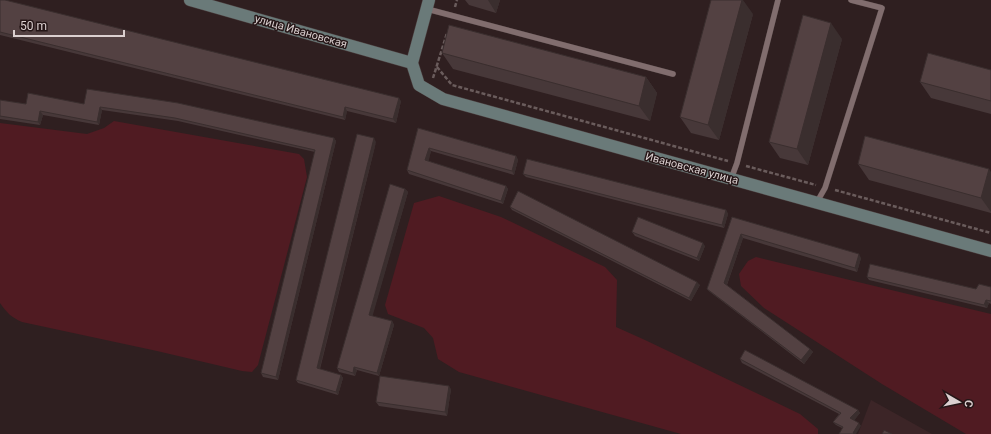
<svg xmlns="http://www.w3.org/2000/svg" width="991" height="434" font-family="Roboto,sans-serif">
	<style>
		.built { fill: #3c2527 }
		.green { fill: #501b22 }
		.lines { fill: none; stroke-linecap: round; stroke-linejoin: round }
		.lane-casing { stroke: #4a3d3d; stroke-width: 6 }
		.secondary-casing { stroke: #4a3d3d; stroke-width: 13 }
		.path { stroke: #6a5c5c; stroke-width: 2.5; stroke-dasharray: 4 2; stroke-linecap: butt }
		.lane { stroke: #816d6e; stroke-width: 5.5 }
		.secondary { stroke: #6a7a79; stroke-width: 12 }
		.wall { fill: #473839 }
		.shaded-wall { fill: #3a2e2e }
		.building { fill: #534142; stroke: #3a2e2e }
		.labels { text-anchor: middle; stroke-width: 3; stroke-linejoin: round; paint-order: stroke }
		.street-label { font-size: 11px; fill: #dbd0d0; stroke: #251617 }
	</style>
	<rect width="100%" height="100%" fill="#2f1f20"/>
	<path class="built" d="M871,400l61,34h-74z"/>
	<path class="green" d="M114,121l185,33 5,5 3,18 -49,188 -6,7 -10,-1 -85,-20 -135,-29c-11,-5 -15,-9 -22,-19v-180l87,11 17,-6z
		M439,196l62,21 104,50 12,13 -1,47 29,13 155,74 18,15v5h-137l-222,-62 -21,-13 -5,-21 -9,-10 -36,-14 -3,-9 29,-102z
		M756,257l102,25 133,32v120h-25l-84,-50 -118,-76 -23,-22 -2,-12 9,-13z"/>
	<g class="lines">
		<defs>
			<path id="lane" d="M427,9l246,65
				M731,179l6,-16 41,-163
				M817,202l8,-14 57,-180 -31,-8"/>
			<path id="secondary" d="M190,0l222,63
				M412,63l7,22 24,14 548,152
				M412,63l17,-63"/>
		</defs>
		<use href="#lane" class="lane-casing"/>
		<use href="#secondary" class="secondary-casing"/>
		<path class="path" d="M455,7l2,-7
			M437,67l15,18 276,76
			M433,78l14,-45
			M746,166l70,19
			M835,190l156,43"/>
		<use href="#lane" class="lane"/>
		<use href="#secondary" class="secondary"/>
	</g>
	<path class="wall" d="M0,0l401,101 -5,22 -49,-12 -2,9 -345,-85z
		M465,0h35l-4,13 -27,-8z
		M753,14l-34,126 -28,-7 -11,-16z
		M842,39l-34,126 -28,-7 -11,-16z
		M442,53l204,24 11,16 -7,28 -197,-52z
		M991,70v44l-60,-16 -11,-16z
		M0,100l26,4h58l250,34 2,3 -58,239 -15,-3 -2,-4 54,-221 -137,-31 -76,-11 -3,15 -56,-10 -3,10 -40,-6z
		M418,128l98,28 2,4 -4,15 -83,-24 -3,10 78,25 2,3 -5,15 -94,-30 -2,-4z
		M376,142l-56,227 21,6 2,3 -5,17 -40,-12 -2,-3z
		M858,164l133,8v41l-122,-33z
		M523,174l203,36 2,4 -4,14 -198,-51z
		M405,189l3,3 -36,124 20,5 2,4 -15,51 -22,-6 -2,6 -16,-4 -2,-4z
		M510,207l190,78 -9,16 -179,-91z
		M732,217l129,41 -4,14 -114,-34 -16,47 83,64 3,3 -9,12 -94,-72 -3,-3z
		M632,232l73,14 -6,15 -64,-25z
		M867,277l109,12 15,-2v17l-2,-1 -2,5 -118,-28z
		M740,359l118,51 2,3 -6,7 7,6 -19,2 -6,-3 -3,-3 6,-8 -97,-51z
		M451,389l-4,27 -68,-10 -3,-4z"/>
	<path class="shaded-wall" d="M488,0h12l-4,13z
		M742,0h1l10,14 -34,126 -11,-15z
		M831,23l11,16 -34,126 -11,-16z
		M646,77l11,16 -7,28 -11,-15z
		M399,98l2,3 -5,22 -3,-4z
		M100,107l2,3 -3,15 -2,-3z
		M345,107l2,4 -2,9 -2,-3z
		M40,111l3,4 -3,10 -2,-3z
		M334,138l2,3 -58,239 -2,-3z
		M374,138l2,4 -57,229 -2,-3z
		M429,148l2,3 -3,13 -3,-4z
		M516,156l2,4 -4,15 -2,-4z
		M989,169l2,3v40l-10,-14z
		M506,186l2,3 -5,15 -2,-3z
		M405,189l3,3 -36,126 -3,-3z
		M726,210l2,4 -4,14 -2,-3z
		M741,234l2,4 -17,49 -2,-4z
		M703,243l2,3 -6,15 -2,-3z
		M859,254l2,4 -4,14 -2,-4z
		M697,282l3,3 -9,16 -2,-3z
		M986,300l3,3 -2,5 -3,-3z
		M392,321l2,4 -15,51 -2,-3z
		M810,349l3,3 -9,12 -3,-4z
		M354,367l3,3 -2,6 -2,-3z
		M341,375l2,3 -5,17 -2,-3z
		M449,386l2,3 -4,27 -2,-4z
		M858,410l2,3 -7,9 -3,-4z
		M859,423l2,3 -5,8h-3v-1z"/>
	<path class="building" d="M0,0h5l394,98 -6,21 -48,-12 -2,10 -343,-85z
		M711,0h31l-34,125 -28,-8z
		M803,15l28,8 -34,126 -28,-7z
		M449,25l197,52 -7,29 -197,-53z
		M928,53l63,17v31l-71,-19z
		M87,89l91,14 156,35 -58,239 -15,-4 54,-223 -140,-32 -75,-11 -3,15 -57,-11 -2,11 -38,-6v-16l26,4 2,-11 56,11z
		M418,128l98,28 -4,15 -83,-23 -4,12 81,26 -5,15 -94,-31z
		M357,134l17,4 -57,230 24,7 -5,17 -40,-12z
		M865,136l124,33 -8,29 -123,-34z
		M527,159l199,51 -4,15 -199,-51z
		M390,184l15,5 -36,126 23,6 -15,52 -23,-6 -1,6 -16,-5z
		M518,191l179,91 -8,16 -179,-91z
		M638,217l65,26 -6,15 -65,-26z
		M732,217l127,37 -4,14 -114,-34 -17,49 86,66 -9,11 -94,-71z
		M870,264l106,25 3,-5 12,3v14l-5,-1 -2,5 -117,-28z
		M745,350l113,60 -8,8 9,5 -6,10 2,1h-16l4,-7 -10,-5 8,-9 -101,-54z
		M380,376l69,10 -4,26 -69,-10z
		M884,430l8,4h-10z"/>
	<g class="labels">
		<g class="street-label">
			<text transform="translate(301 31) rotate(16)" y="4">улица Ивановская</text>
			<text transform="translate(692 168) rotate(15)" y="4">Ивановская улица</text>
		</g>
	</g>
	<g transform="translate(959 402) rotate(99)" stroke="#251617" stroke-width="3" paint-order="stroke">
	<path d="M0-3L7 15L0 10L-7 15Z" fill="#dbd0d0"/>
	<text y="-6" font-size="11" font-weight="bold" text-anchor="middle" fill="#dbd0d0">С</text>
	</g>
	<path d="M14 30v6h110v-6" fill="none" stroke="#dbd0d0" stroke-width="2"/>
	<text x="20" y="30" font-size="12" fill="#dbd0d0" stroke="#251617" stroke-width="3" paint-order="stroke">50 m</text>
</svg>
